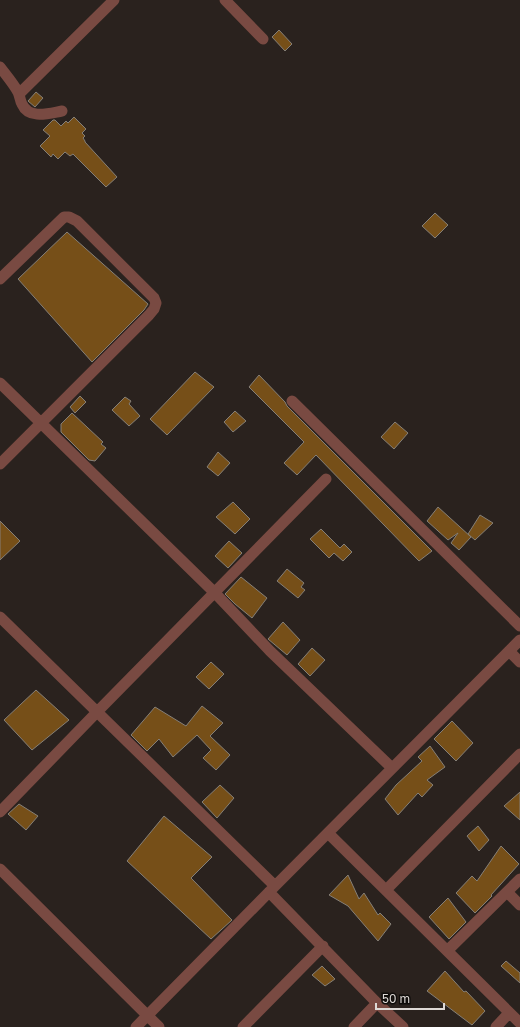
<svg xmlns="http://www.w3.org/2000/svg" width="520" height="1027" font-family="'Golos Text',sans-serif">
	<style>
		.building { fill: #764f18; stroke: #857f77 }
		.lines { fill: none; stroke-linecap: round; stroke-linejoin: round }
		.street { stroke: #794a42; stroke-width: 11 }
	</style>
	<rect width="100%" height="100%" fill="#2a221e"/>
	<path class="building" d="M279,30l13,14 -7,7 -13,-14z
		M36,92l7,6 -8,9 -7,-6z
		M74,117l12,12 -4,4 3,3 -2,2 2,3v1l32,35 -11,10 -33,-33 -3,2 -5,-4 -7,7 -5,-5 -2,3 -11,-11 10,-10 -7,-6 10,-10h2l6,6 5,-5 2,2z
		M435,213l13,12 -13,13 -13,-12z
		M67,232l81,72 -4,6 -52,52 -74,-83z
		M195,372l19,15 -47,48 -17,-16z
		M259,375l26,27 2,4 145,145 -13,10 -103,-106 -19,20 -13,-12 20,-21 -55,-55z
		M80,396l6,6 -11,11 -5,-6z
		M125,397l6,4 -2,3 11,12 -11,10 -17,-16z
		M235,411l11,10 -13,11 -9,-10z
		M72,413l31,29 -2,2 5,4 -11,13 -6,-1 -28,-28v-8z
		M395,422l13,11 -14,16 -13,-12z
		M218,452l12,11 -12,13 -11,-9z
		M233,502l17,17 -15,15 -19,-17z
		M438,507l33,30 -12,13 -8,-7 7,-10 -10,7 -21,-19z
		M480,515l13,8 -18,17 -7,-6z
		M0,521l20,20 -20,19z
		M321,529l19,19 4,-4 8,8 -9,9 -9,-8 -5,5 -19,-19z
		M229,541l13,12 -14,15 -13,-12z
		M287,569l17,14 -3,4 4,3 -7,8 -21,-17z
		M241,577l26,21 -15,20 -17,-14 -10,-10z
		M283,622l17,18 -13,15 -19,-16z
		M312,648l13,12 -15,16 -12,-12z
		M211,662l13,12 -15,15 -13,-12z
		M36,690l33,30 -37,30 -28,-30z
		M202,706l21,17 -13,13 20,19 -14,15 -13,-12 8,-8 -14,-15 -24,22 -14,-18 -12,12 -16,-16 24,-28 31,19z
		M452,721l21,22 -17,18 -22,-22z
		M430,746l15,21 -18,13 6,5 -11,12 -4,-4 -20,22 -13,-16 11,-14 26,-24 -4,-4z
		M220,785l14,13 -17,20 -15,-16z
		M520,792v28l-16,-14z
		M19,804l19,12 -12,14 -18,-16z
		M164,816l48,41 -21,21 41,42 -21,19 -84,-78z
		M478,826l11,14 -10,11 -12,-15z
		M501,846l18,18 -28,31 1,1 -17,17 -19,-20 16,-17 5,5z
		M348,875l11,24 5,-6 14,22 2,-2 11,11 -13,17 -30,-35 -19,-11z
		M448,898l18,24 -17,17 -20,-22z
		M506,961l14,12v10l-19,-17z
		M322,966l13,13 -10,7 -13,-11z
		M445,971l19,21 2,-1 19,20 -13,14 -45,-34z"/>
	<g class="lines">
		<path class="street" d="M225,0l38,39
			M0,67c6,8 13,16 18,25 2,4 2,9 4,12 7,16 28,9 40,7
			M19,94l95,-94
			M0,279l64,-62h5l8,4 77,77 2,5 -2,6 -5,6 -149,149
			M0,383l215,210 55,58 122,117
			M292,401l228,225
			M0,617l275,269
			M509,651l11,11
			M0,812l97,-100 229,-233
			M328,833l192,190
			M0,869l159,158
			M386,890l134,-136
			M269,892l108,111 26,24
			M507,892l13,13
			M447,951l73,-72
			M136,1027l139,-141 245,-246
			M243,1027l80,-81
			M354,1027l23,-24
			M496,1027l13,-14"/>
	</g>
	<path d="M376 1003v6h68v-6" fill="none" stroke="#ded9d6" stroke-width="2"/>
	<text x="382" y="1003" font-size="12" fill="#ded9d6" stroke="#100d0b" stroke-width="3" paint-order="stroke">50 m</text>
</svg>
